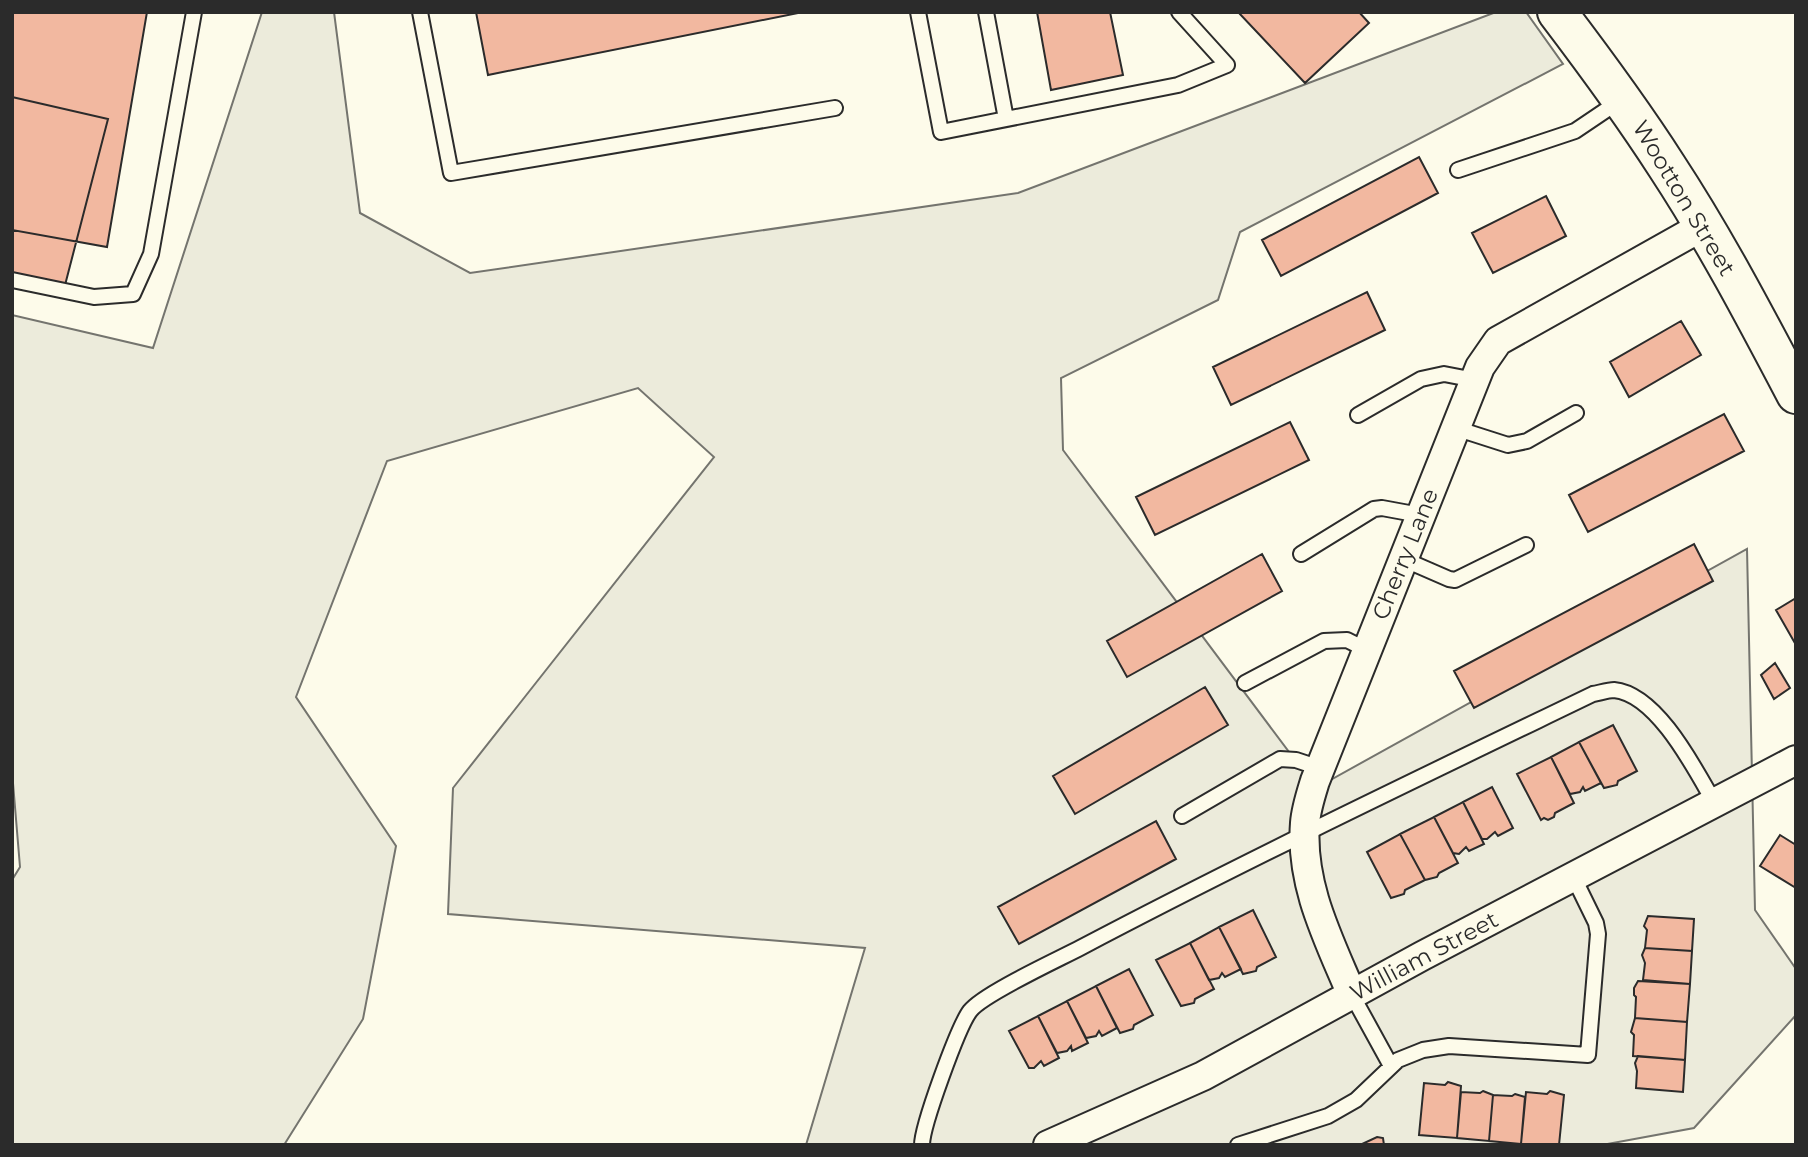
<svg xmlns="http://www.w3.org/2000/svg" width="1808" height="1157" font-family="Montserrat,sans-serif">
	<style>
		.green { fill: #ecebdb; stroke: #74746e; stroke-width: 2 }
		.building { fill: #f2b8a0; stroke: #2b2b2b; stroke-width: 2 }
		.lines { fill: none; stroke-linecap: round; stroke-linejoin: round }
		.lane-casing { stroke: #2b2b2b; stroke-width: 18 }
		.street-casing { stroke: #2b2b2b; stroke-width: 32 }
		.secondary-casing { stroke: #2b2b2b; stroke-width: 42 }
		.lane { stroke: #fdfbea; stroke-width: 14 }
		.street { stroke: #fdfbea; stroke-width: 28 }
		.secondary { stroke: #fdfbea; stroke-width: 38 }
		.labels { text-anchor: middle; stroke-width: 5; stroke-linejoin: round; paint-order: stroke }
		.street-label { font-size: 23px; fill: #2b2b2b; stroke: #fdfbea }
	</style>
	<rect width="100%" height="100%" fill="#fdfbea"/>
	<path class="green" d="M262,12h72l26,201 110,60 548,-80 478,-181h30l37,52 -323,168 -22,68 -157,78 2,72 253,338 431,-239 8,361 41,59v46l-102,113 -92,17h-796l59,-197 -417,-34 5,-126 261,-331 -76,-69 -251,73 -91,236 100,149 -33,173 -79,126h-272v-265l8,-13 -8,-96v-456l141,33z"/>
	<path class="building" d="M12,12h135l-40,235 -95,-17z
		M476,12h327l-315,63z
		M1037,12h73l13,63 -72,15z
		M1238,12h121l10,11 -64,60z
		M12,97l96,22 -44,170 -52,-11z
		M1419,157l19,36 -157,83 -19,-36z
		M1546,196l20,40 -73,37 -21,-40z
		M1367,292l18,38 -154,75 -18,-38z
		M1681,321l20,34 -72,42 -19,-35z
		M1724,414l20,37 -156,81 -19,-37z
		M1290,422l19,38 -154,75 -19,-38z
		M1694,544l19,37 -239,127 -20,-37z
		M1262,554l20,37 -155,86 -20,-36z
		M1796,598v47l-20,-35z
		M1775,663l15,25 -16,11 -13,-24z
		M1205,687l23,38 -153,89 -22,-38z
		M1613,725l24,46 -19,10 -1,4 -13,3 -25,-46z
		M1579,742l22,41 -16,8 -2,-4 -3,5 -10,2 -19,-37z
		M1551,757l23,46 -19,10 -1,4 -6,3 -4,-2 -3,2 -24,-46z
		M1492,787l21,41 -15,8 -3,-4 -8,7h-5l-19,-37z
		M1463,802l21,42 -15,7 -3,-4 -7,7 -6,-1 -19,-36z
		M1434,817l24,46 -19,10 -2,4 -12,3 -25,-46z
		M1156,821l20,38 -157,85 -21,-37z
		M1400,834l25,46 -20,10 -1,4 -13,4 -24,-46z
		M1780,835l16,10v43l-36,-22z
		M1253,910l23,47 -19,10 -1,4 -13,3 -24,-47z
		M1648,916l46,3 -2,32 -47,-3 2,-18 -3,-4z
		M1219,927l22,42 -16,8 -3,-4 -3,5 -10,2 -19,-37z
		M1190,943l24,46 -19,10 -1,4 -13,3 -25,-46z
		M1645,948l47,3 -2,33 -47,-4 2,-17 -3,-8z
		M1129,969l24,46 -19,10 -1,4 -13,4 -24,-47z
		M1638,981l52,3 -3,38 -52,-4 1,-21 -2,-2v-7z
		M1096,986l21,42 -15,8 -3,-5 -3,5 -10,2 -19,-37z
		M1067,1001l21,42 -16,8 -1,-5 -4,5 -10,2 -19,-37z
		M1038,1016l21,42 -15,8 -3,-5 -7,7h-5l-20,-37z
		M1635,1018l52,4 -2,38 -52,-4 1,-21 -3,-3z
		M1638,1056l47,4 -2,32 -47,-4 1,-17 -2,-8z
		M1448,1082l13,4 -4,52 -38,-3 5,-52 21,2z
		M1483,1091l10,4 -4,46 -32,-3 4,-46 19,1z
		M1550,1091l14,4 -5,50 -38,-1 5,-52 21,2z
		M1515,1094l10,3 -4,47 -32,-3 4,-46 19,1z
		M1377,1137l6,1 1,7h-24z"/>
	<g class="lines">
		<defs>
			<path id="lane" d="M420,12l31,161 384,-65
				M918,12l23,120 237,-47 49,-20 -48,-53
				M986,12l20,107
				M1458,170l117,-39 46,-31
				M12,280l82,17 39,-3 18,-40 43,-242
				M1358,415l63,-36 23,-5 31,6
				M1455,428l53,17 19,-4 49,-28
				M1301,554l73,-45 8,-1 38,7
				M1403,559l46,20 6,1 71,-35
				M1245,683l79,-42 23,-1 20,10
				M1182,816l98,-57 16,1 24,8
				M1352,995l39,71
				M922,1145c0,-19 36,-118 48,-134 13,-17 87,-51 110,-63 169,-89 341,-171 513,-254 6,-1 15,-4 21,-4 43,4 81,79 100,112
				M1238,1145l90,-29 28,-16 42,-40 25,-10 26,-4 139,9 10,-121 -2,-11 -23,-47"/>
			<path id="street" d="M1352,995c-23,-55 -52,-110 -47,-172 1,-14 6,-29 10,-42l165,-414 18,-26 205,-115
				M1048,1145l155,-69 219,-120 374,-196"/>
			<path id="secondary" d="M1557,12c38,50 75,100 109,153 48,73 89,151 130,229"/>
		</defs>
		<use href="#lane" class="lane-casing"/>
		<use href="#street" class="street-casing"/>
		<use href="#secondary" class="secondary-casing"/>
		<use href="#lane" class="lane"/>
		<use href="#street" class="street"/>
		<use href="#secondary" class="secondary"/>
	</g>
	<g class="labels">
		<g class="street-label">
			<text transform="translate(1684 198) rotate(59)" y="8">Wootton Street</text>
			<text transform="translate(1405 554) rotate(-68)" y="8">Cherry Lane</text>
			<text transform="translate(1424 956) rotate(-28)" y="8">William Street</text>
		</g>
	</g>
	<rect width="1808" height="1157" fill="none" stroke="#2b2b2b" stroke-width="28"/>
</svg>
